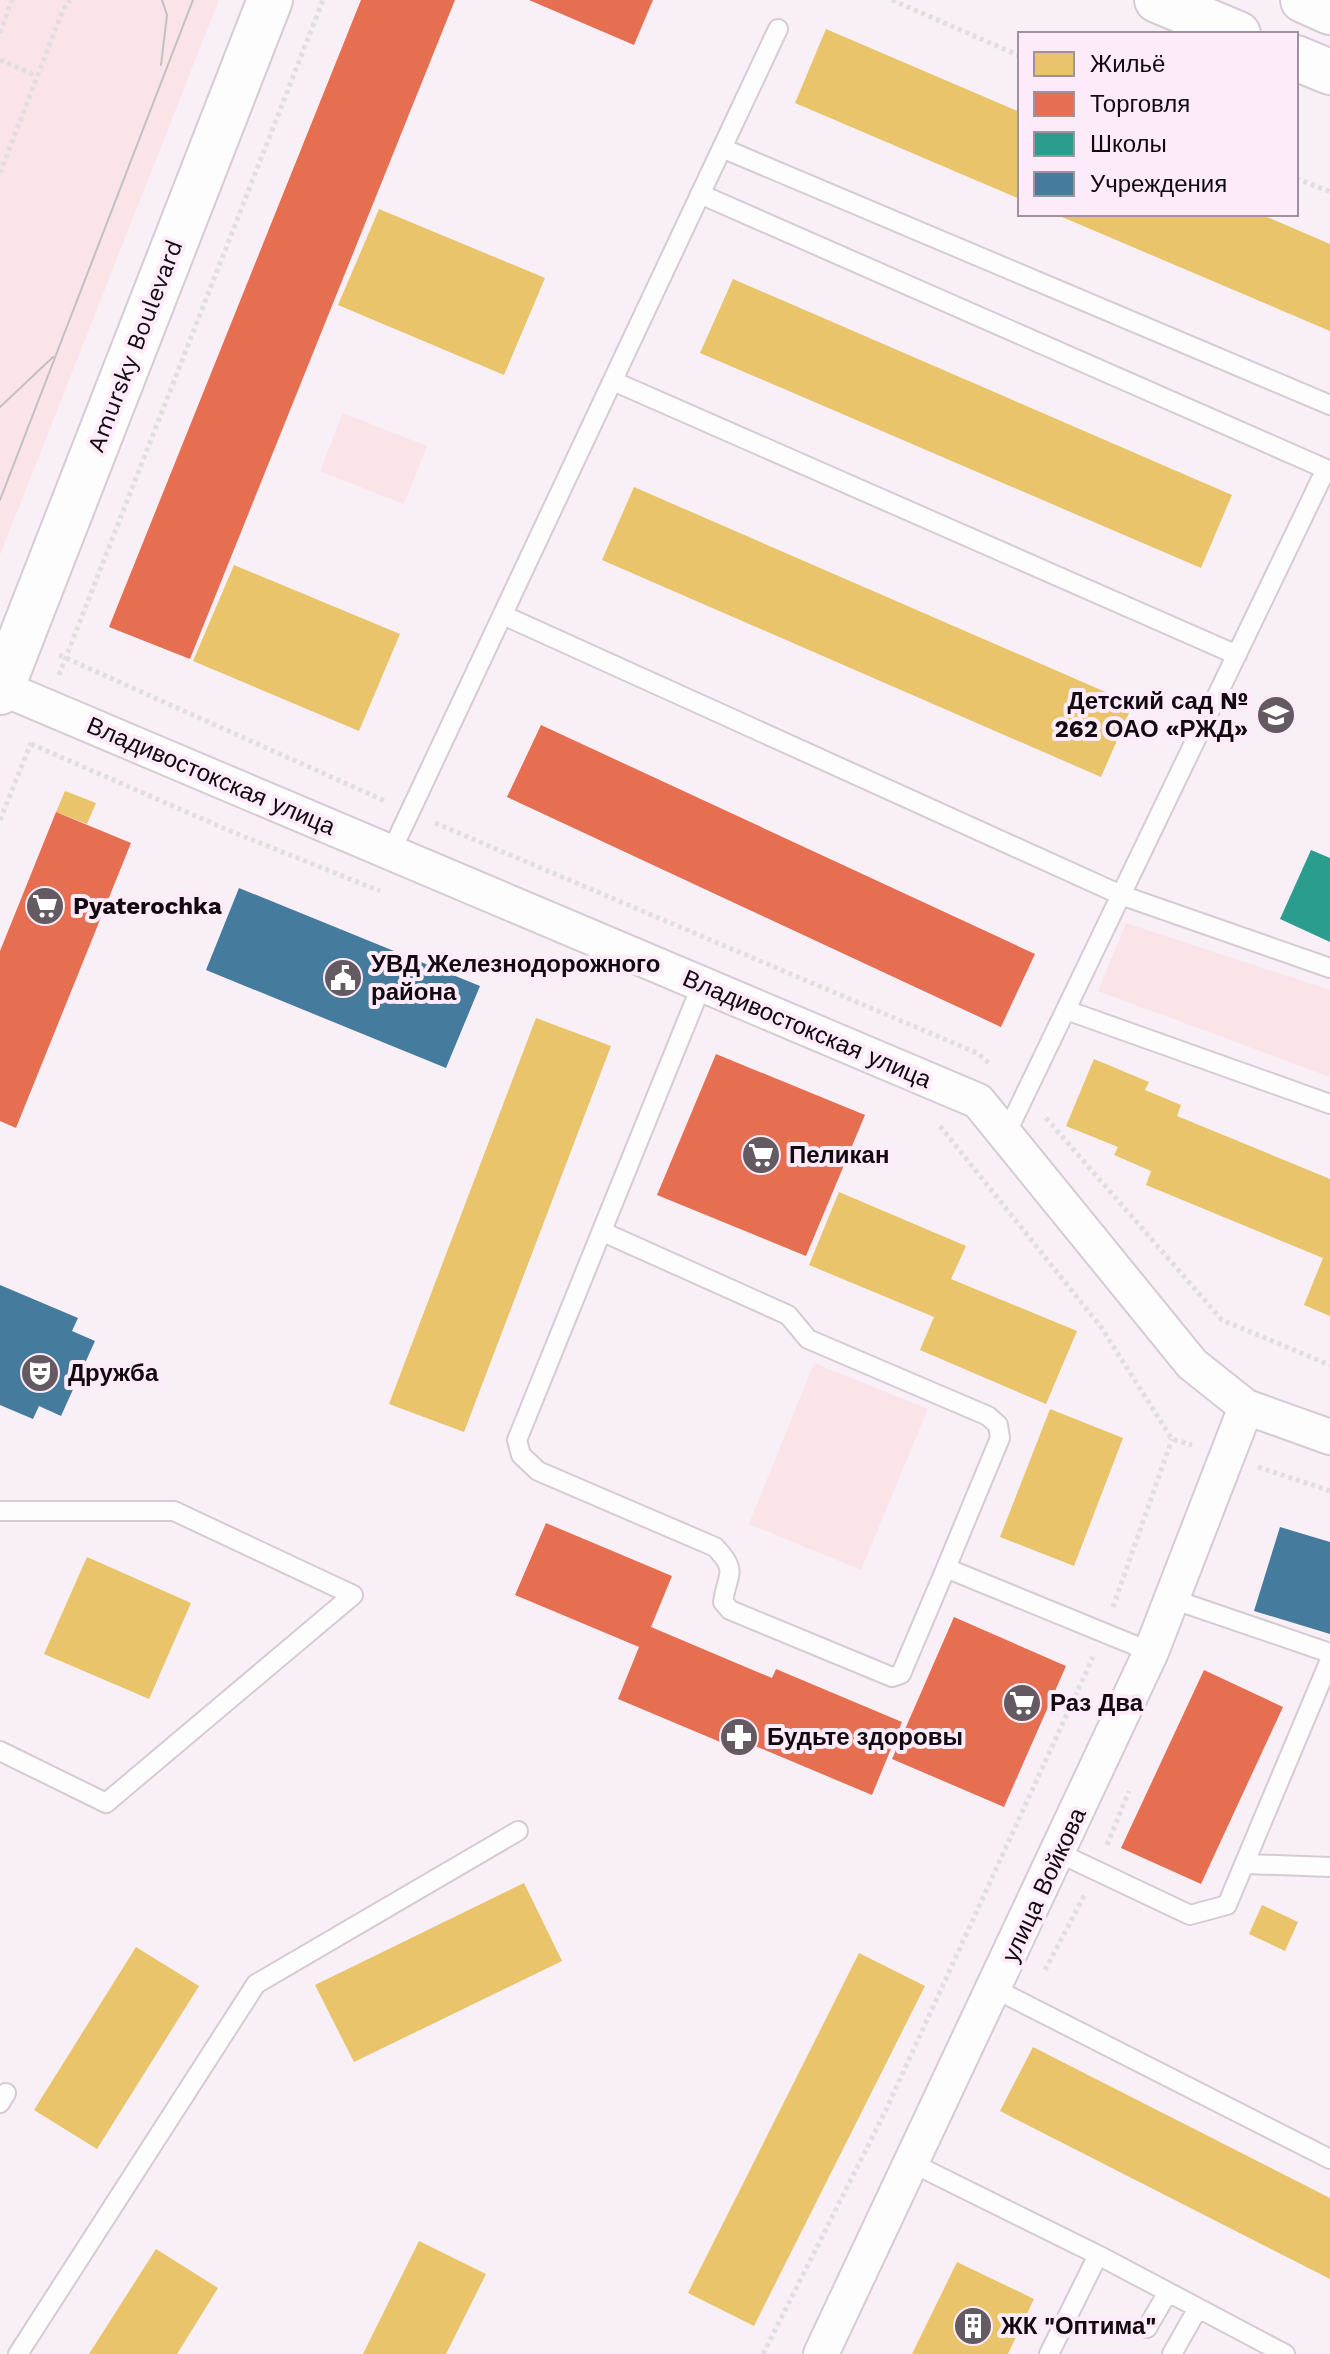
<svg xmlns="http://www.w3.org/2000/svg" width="1330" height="2354" font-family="'Work Sans',sans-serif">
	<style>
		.green { fill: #fae4e7 }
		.homes { fill: #e9c46a }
		.shops { fill: #e76f51 }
		.schools { fill: #2a9d8f }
		.public { fill: #457b9d }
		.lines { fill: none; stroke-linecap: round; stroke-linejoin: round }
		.service-casing { stroke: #d6cbd4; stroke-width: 22 }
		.minor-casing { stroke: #d6cbd4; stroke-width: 38 }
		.tertiary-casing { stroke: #d6cbd4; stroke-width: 48 }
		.secondary-casing { stroke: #d6cbd4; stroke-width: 48 }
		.path { stroke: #e1dee0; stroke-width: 5; stroke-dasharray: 4 4; stroke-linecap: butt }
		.service { stroke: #fefdfe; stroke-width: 18 }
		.minor { stroke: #fefdfe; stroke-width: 34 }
		.tertiary { stroke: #fefdfe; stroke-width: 44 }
		.secondary { stroke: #fefdfe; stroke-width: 44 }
		.tram { stroke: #c2bfc1; stroke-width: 2 }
		.labels { text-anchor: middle; stroke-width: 8; stroke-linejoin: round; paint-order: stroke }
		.street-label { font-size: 24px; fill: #120911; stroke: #fdebfa }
		.poi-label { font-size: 24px; font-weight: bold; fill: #120911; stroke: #fdebfa; text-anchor: start }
	</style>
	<rect width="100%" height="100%" fill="#f9eff7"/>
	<path class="green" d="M0,0h219l-219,555z
		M343,413l84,33 -23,58 -84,-33z
		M1126,923l204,67v87l-232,-86z
		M814,1363l114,46 -67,161 -112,-46z"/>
	<path class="homes" d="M826,29l194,83v87l-225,-96z
		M379,209l166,69 -41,97 -166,-70z
		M1055,214h205l70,30v87z
		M733,279l499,216 -31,73 -501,-215z
		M634,487l499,217 -32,73 -499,-217z
		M234,565l166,69 -41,97 -166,-70z
		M65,791l31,12 -9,21 -31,-12z
		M536,1018l75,28 -147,386 -75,-28z
		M1094,1059l55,23 -4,8 36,15 -4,11 153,63v137l-26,-11 19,-47 -177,-73 5,-14 -37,-16 4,-8 -52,-21z
		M839,1192l127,54 -15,33 126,52 -31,73 -126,-54 14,-33 -125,-52z
		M1050,1409l73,29 -49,128 -74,-29z
		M87,1557l104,46 -42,96 -105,-45z
		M524,1883l38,78 -208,101 -39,-77z
		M1262,1905l36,17 -13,29 -36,-17z
		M136,1947l63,39 -102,163 -63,-39z
		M859,1953l66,33 -171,340 -66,-33z
		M1033,2047l297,151v81l-330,-168z
		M419,2241l67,33 -40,80h-83z
		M156,2249l62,39 -41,66h-88z
		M957,2262l77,37 -26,55h-96z"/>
	<path class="shops" d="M361,0h94l-265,659 -81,-32z
		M529,0h124l-19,45z
		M541,725l494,229 -34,73 -494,-230z
		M56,812l75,31 -115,285 -16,-7v-170z
		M716,1054l149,61 -59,141 -149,-61z
		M546,1523l126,53 -21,51 121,51 4,-9 126,53 -30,73 -124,-52 -4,9 -126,-53 21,-52 -124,-52z
		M954,1617l112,49 -62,141 -112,-48z
		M1204,1670l79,37 -82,177 -80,-36z"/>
	<path class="schools" d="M1311,850l19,8v84l-50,-23z"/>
	<path class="public" d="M239,888l241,98 -34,82 -240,-98z
		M0,1285l78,33 -6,13 23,10 -34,75 -22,-10 -6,13 -33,-14z
		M1280,1527l50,15v92l-76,-23z"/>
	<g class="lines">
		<defs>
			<path id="service" d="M722,148l56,-119
				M700,194l626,275 -320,665
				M613,381l624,274
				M503,615l618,280 209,73
				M391,852l331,-704 608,257
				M702,984l-185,456 4,15 17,16 177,76c24,25 12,26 8,55l7,8 162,67 9,-3 45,-106 205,84
				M1066,1010l264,94
				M603,1232l185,83 20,24 180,77 10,9 2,13 -54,130
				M0,1511h174l179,84 -247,208 -106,-52
				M1172,1599l158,54
				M1059,1853l131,62 37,-10 103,-245
				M1246,1864l84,3
				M995,1989l335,170
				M0,2103l6,-10
				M912,2163l186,92 187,99
				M1147,2328l21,-36
				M18,2354l238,-370 262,-153
				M1049,2354l49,-99
				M1172,2354l26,-46"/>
			<path id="minor" d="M2,688l976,413 214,263 54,43 84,30
				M821,2354l330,-702 95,-245"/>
			<path id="tertiary" d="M0,692l270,-692"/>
			<path id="secondary" d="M1157,0l81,34
				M1303,0l27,12
				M1296,58l34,14"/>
		</defs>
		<use href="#service" class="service-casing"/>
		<use href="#minor" class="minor-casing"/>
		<use href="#tertiary" class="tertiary-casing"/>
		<use href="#secondary" class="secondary-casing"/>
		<path class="path" d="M892,0l128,56
			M0,33l12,-33
			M0,60l37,16
			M0,173l62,-161 8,-12
			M1296,178l34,14
			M59,655l326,146
			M59,675l264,-675
			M31,744l199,87 150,60
			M0,820l31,-77
			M435,823l542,230 13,11
			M1046,1118l176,202 108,45
			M940,1126l161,201 71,112 20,6
			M1258,1467l72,24
			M1113,1607l59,-168
			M1107,1845l22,-54
			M1045,1970l40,-76
			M763,2354l121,-240 209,-457"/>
		<use href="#service" class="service"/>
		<use href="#minor" class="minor"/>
		<use href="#tertiary" class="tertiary"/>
		<use href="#secondary" class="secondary"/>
		<path class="tram" d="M161,65l6,-50 -5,-15
			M0,407l53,-50
			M0,500l193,-500"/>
	</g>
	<defs>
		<symbol id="school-disc" viewBox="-11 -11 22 22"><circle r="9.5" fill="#635a62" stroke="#fdebfa"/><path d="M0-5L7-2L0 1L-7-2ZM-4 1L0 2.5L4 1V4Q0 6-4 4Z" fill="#fff"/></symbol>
		<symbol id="supermarket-disc" viewBox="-11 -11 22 22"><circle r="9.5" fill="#635a62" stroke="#fdebfa"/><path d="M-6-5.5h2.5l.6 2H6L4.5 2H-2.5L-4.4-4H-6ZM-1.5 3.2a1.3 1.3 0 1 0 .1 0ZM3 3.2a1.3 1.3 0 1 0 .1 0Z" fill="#fff"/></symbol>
		<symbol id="civic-disc" viewBox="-11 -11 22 22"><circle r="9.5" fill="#635a62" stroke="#fdebfa"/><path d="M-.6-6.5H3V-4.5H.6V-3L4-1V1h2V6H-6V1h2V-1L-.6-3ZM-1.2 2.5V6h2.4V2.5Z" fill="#fff"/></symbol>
		<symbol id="theatre-disc" viewBox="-11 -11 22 22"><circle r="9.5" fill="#635a62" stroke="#fdebfa"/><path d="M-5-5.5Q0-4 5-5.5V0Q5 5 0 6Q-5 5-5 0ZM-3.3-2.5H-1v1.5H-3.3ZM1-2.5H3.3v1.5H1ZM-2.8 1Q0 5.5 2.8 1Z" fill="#fff"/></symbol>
		<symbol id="pharmacy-disc" viewBox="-11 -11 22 22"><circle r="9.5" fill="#635a62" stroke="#fdebfa"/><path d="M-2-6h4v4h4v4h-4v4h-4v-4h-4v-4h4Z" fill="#fff"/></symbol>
		<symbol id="building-disc" viewBox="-11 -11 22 22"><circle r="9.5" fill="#635a62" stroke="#fdebfa"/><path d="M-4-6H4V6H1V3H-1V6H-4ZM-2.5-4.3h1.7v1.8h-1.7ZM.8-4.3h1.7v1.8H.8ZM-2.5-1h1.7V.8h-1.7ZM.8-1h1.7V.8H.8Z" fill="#fff"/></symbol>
	</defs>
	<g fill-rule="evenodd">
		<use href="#school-disc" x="1254" y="693" width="44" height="44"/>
		<use href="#supermarket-disc" x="23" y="884" width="44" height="44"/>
		<use href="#civic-disc" x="321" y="956" width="44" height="44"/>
		<use href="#supermarket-disc" x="739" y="1133" width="44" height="44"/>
		<use href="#theatre-disc" x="18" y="1351" width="44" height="44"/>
		<use href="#supermarket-disc" x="1000" y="1681" width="44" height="44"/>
		<use href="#pharmacy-disc" x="717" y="1715" width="44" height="44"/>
		<use href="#building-disc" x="951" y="2304" width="44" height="44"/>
	</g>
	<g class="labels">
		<g class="street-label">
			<text transform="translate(135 346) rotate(-69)" y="8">Amursky Boulevard</text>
			<text transform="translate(211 776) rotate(23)" y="8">Владивостокская улица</text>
			<text transform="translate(807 1029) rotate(23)" y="8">Владивостокская улица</text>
			<text transform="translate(1044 1885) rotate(-65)" y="8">улица Войкова</text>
		</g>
		<g class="poi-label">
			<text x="1248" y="709" text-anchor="end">Детский сад №<tspan x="1248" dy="28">262 ОАО «РЖД»</tspan></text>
			<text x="73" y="914">Pyaterochka</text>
			<text x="371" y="972">УВД Железнодорожного<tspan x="371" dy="28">района</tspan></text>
			<text x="789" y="1163">Пеликан</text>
			<text x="68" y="1381">Дружба</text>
			<text x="1050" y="1711">Раз Два</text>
			<text x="767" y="1745">Будьте здоровы</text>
			<text x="1001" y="2334">ЖК "Оптима"</text>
		</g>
	</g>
	<rect x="1018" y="32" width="280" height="184" fill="#fdebfa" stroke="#9f919d" stroke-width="2"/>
	<rect x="1034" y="52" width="40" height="24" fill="#e9c46a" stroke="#9f919d" stroke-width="2"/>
	<text x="1090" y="72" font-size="24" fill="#120911">Жильё</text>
	<rect x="1034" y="92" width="40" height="24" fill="#e76f51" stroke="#9f919d" stroke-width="2"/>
	<text x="1090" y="112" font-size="24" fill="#120911">Торговля</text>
	<rect x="1034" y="132" width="40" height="24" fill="#2a9d8f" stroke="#9f919d" stroke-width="2"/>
	<text x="1090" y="152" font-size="24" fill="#120911">Школы</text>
	<rect x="1034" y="172" width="40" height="24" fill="#457b9d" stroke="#9f919d" stroke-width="2"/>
	<text x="1090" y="192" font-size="24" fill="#120911">Учреждения</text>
</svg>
